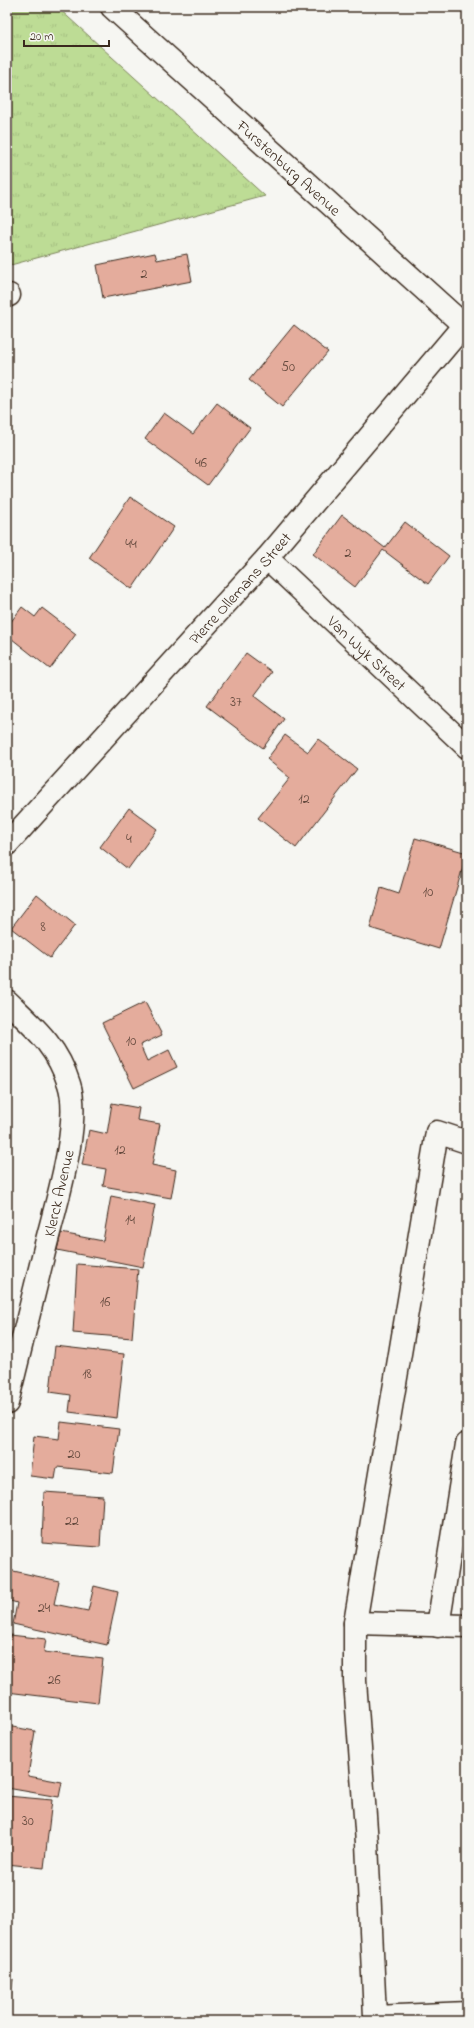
<svg xmlns="http://www.w3.org/2000/svg" width="474" height="2028" font-family="'Indie Flower',sans-serif">
	<style>
		.grass { fill: url(#grass-tufts); stroke: #7c835a }
		.building { fill: #e4ac9c; stroke: #3b2a1e }
		.lines { fill: none; stroke-linecap: round; stroke-linejoin: round }
		.minor-casing { stroke: #3b2a1e; stroke-width: 25 }
		.minor { stroke: #f6f6f2; stroke-width: 22 }
		.labels { text-anchor: middle; stroke-width: 3; stroke-linejoin: round; paint-order: stroke }
		.number-label { font-size: 14px; fill: #654a3e }
		.street-label { font-size: 16px; fill: #3b2a1e; stroke: #f6f6f2 }
	</style>
	<defs>
		<pattern id="grass-tufts" width="24" height="20" patternUnits="userSpaceOnUse"><rect width="24" height="20" fill="#bddc95"/><path d="M3 7l-1-3M5 7V3M7 7l1-3M15 17l-1-3M17 17v-4M19 17l1-3" fill="none" stroke="#a3bd80"/></pattern>
	</defs>
	<rect width="100%" height="100%" fill="#f6f6f2"/>
	<filter id="ink" filterUnits="userSpaceOnUse"><feTurbulence type="fractalNoise" baseFrequency=".025" numOctaves="2"/><feDisplacementMap in="SourceGraphic" scale="8" xChannelSelector="R" yChannelSelector="G"/><feConvolveMatrix kernelMatrix="1 2 1 2 8 2 1 2 1" color-interpolation-filters="sRGB"/></filter>
	<g filter="url(#ink)">
		<path class="grass" d="M7,7h50l208,189 -258,70z"/>
		<path class="building" d="M155,253l2,7 30,-6 5,27 -89,17 -6,-33z
			M294,325l34,27 -46,55 -33,-27z
			M217,403l33,25 -42,57 -63,-46 19,-26 29,21z
			M130,497l44,30 -42,62 -43,-31z
			M342,515l43,33 20,-26 44,34 -21,28 -45,-34 -28,37 -42,-33z
			M22,607l13,10 7,-9 34,26 -26,35 -43,-34v-8z
			M246,653l26,19 -18,24 30,23 -21,29 -56,-42z
			M285,735l23,17 10,-13 39,30 -61,79 -38,-30 32,-40 -23,-19z
			M129,808l28,21 -29,40 -28,-22z
			M415,838l52,15 -28,96 -69,-21 11,-40 18,6z
			M37,894l38,31 -25,33 -39,-30z
			M145,1002l17,33 -22,10 7,16 22,-11 8,17 -43,21 -32,-65z
			M112,1103l27,5 -2,12 23,4 -8,41 24,5 -5,28 -68,-12 3,-17 -24,-4 7,-35 18,4z
			M111,1196l44,9 -12,62 -86,-17 4,-17 42,8z
			M77,1264l61,5 -6,69 -59,-5z
			M55,1346l69,8 -7,64 -48,-6 2,-17 -21,-3z
			M61,1422l58,7 -6,44 -56,-6 -2,12 -25,-3 4,-40 25,3z
			M44,1492l59,4 -3,51 -58,-4z
			M9,1570l50,11 -5,23 34,7 6,-25 24,6 -11,53 -94,-21 4,-21 -10,-3z
			M10,1635l36,4 -2,13 59,7 -5,44 -91,-11v-27z
			M7,1726l28,5 -7,45 34,6 -3,15 -52,-9z
			M7,1796l45,4 -8,68 -37,-4 2,-24h-2z
			M7,1979h6l-4,27 -2,-1z"/>
		<g class="lines">
			<defs>
				<g id="minor">
					<path id="s1" d="M112,7l355,321"/>
					<path d="M7,296l2,-1"/>
					<path id="s2" d="M267,558l200,189"/>
					<path id="s3" d="M7,844l260,-286 197,-233"/>
					<path d="M7,1001c28,27 50,45 62,83 13,39 -14,123 -24,164 -13,51 -25,103 -38,155"/>
					<path d="M467,1142l-30,-10 -82,491v58l12,162 8,174 92,-4"/>
					<path d="M355,1623l112,3"/>
					<path d="M438,1626l29,-182"/>
				</g>
			</defs>
			<use href="#minor" class="minor-casing"/>
			<use href="#minor" class="minor"/>
		</g>
	</g>
	<g class="labels">
		<g class="number-label">
			<text x="144" y="278">2</text>
			<text x="288" y="371">50</text>
			<text x="201" y="467">46</text>
			<text x="131" y="548">44</text>
			<text x="348" y="557">2</text>
			<text x="236" y="706">37</text>
			<text x="304" y="803">12</text>
			<text x="129" y="843">4</text>
			<text x="428" y="896">10</text>
			<text x="43" y="931">8</text>
			<text x="131" y="1045">10</text>
			<text x="120" y="1154">12</text>
			<text x="130" y="1224">14</text>
			<text x="105" y="1306">16</text>
			<text x="87" y="1378">18</text>
			<text x="74" y="1458">20</text>
			<text x="72" y="1525">22</text>
			<text x="44" y="1612">24</text>
			<text x="54" y="1684">26</text>
			<text x="28" y="1825">30</text>
		</g>
		<g class="street-label">
			<text dy="6" stroke="none"><textPath href="#s1" startOffset="239">Furstenburg Avenue</textPath></text>
			<text dy="6" stroke="none"><textPath href="#s3" startOffset="346">Pierre Ollemans Street</textPath></text>
			<text dy="6" stroke="none"><textPath href="#s2" startOffset="138">Van Wyk Street</textPath></text>
			<text transform="translate(58 1193) rotate(-77)" y="6">Klerck Avenue</text>
		</g>
	</g>
	<rect width="474" height="2028" fill="none" stroke="#f6f6f2" stroke-width="24"/>
	<rect x="12" y="12" width="450" height="2004" fill="none" stroke="#3b2a1e" stroke-width="1.5" filter="url(#ink)"/>
	<path d="M24 40v6h85v-6" fill="none" stroke="#3b2a1e" stroke-width="2"/>
	<text x="30" y="40" font-size="12" fill="#3b2a1e" stroke="#f6f6f2" stroke-width="3" paint-order="stroke">20 m</text>
</svg>
